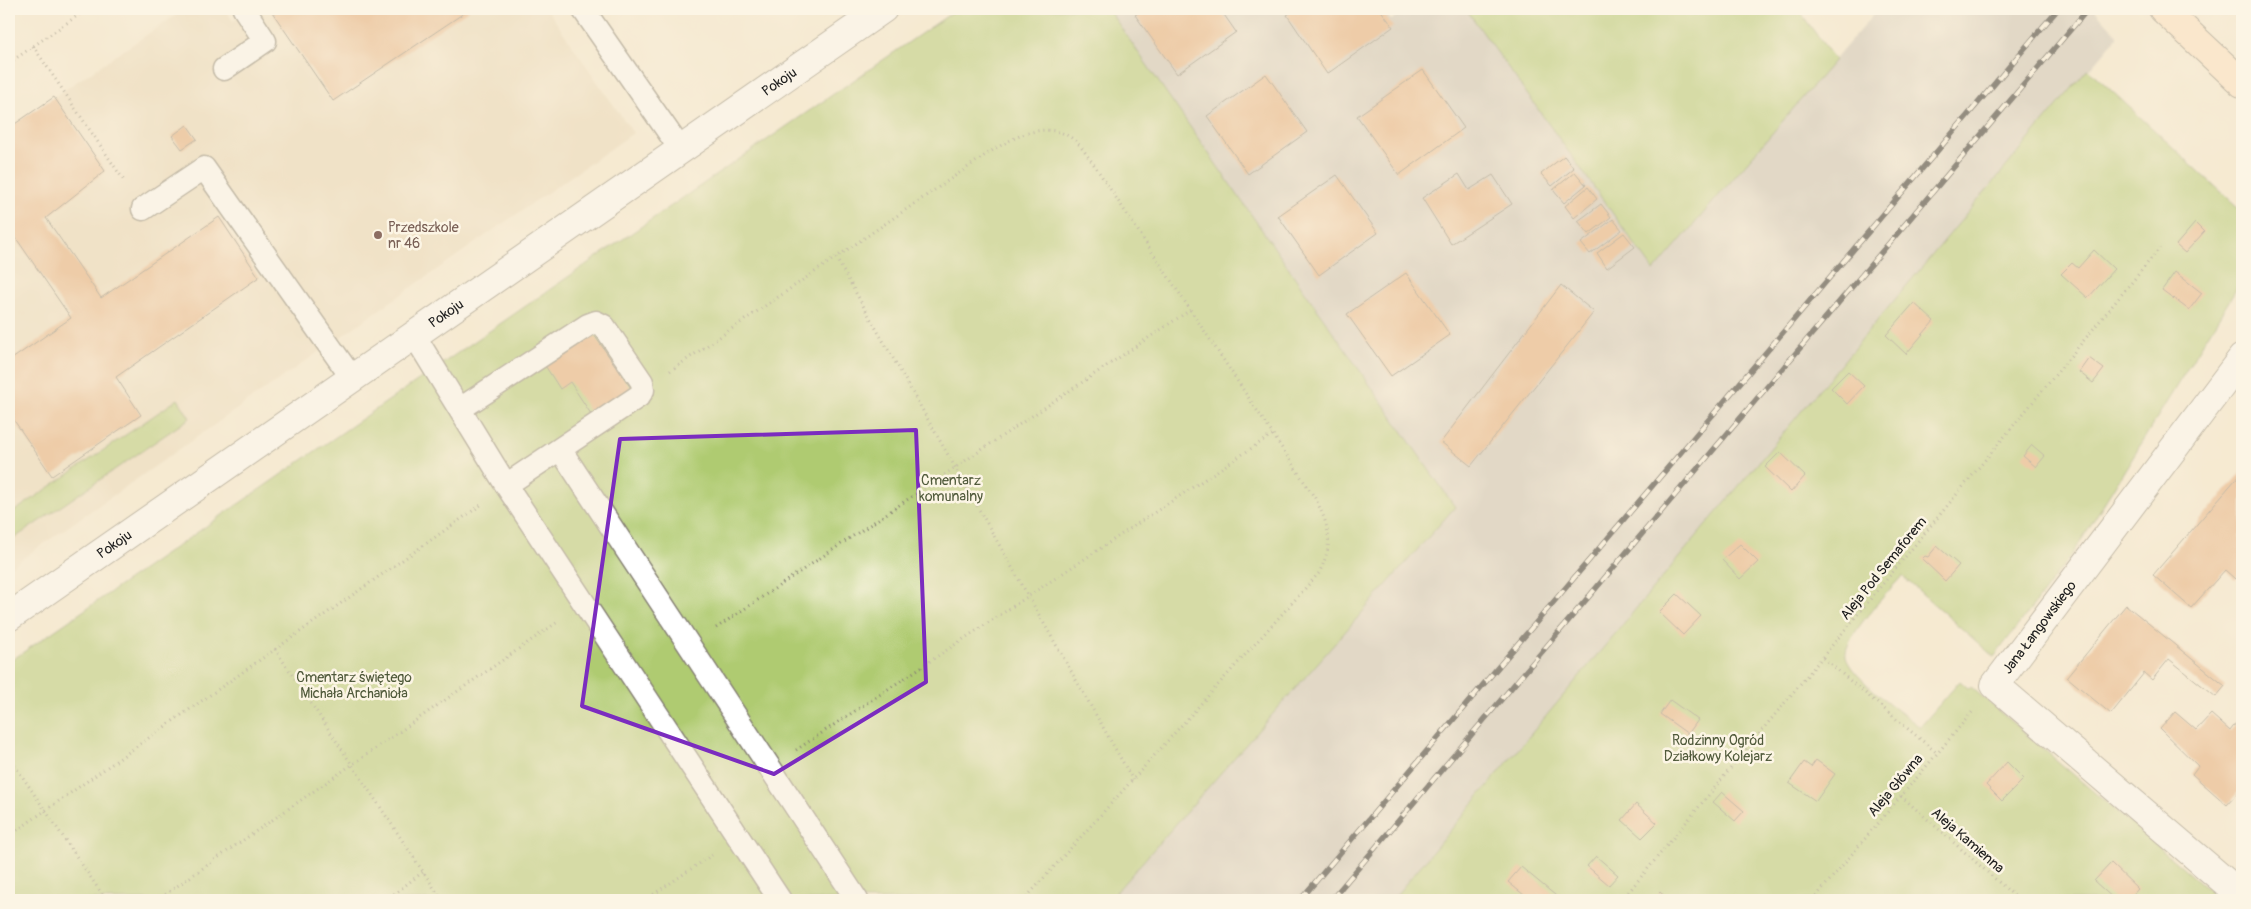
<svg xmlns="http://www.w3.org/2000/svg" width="2251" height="909" font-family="Pangolin,sans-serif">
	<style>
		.built { fill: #e9d9ba }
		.industrial { fill: #c9c3b8 }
		.green { fill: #afcb71; stroke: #667446 }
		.building { fill: #e4a976 }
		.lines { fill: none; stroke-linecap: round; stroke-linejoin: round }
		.lane-casing { stroke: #888376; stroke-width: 25 }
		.street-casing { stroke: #888376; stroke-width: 30 }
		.secondary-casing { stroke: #888376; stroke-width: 30 }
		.path { stroke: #888376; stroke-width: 3; stroke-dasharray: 1 4; stroke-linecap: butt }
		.lane { stroke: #fff; stroke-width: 22 }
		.street { stroke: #fff; stroke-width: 28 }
		.secondary { stroke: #fee4c5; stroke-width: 28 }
		.rail-casing { stroke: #1c1c1c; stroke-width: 5.5 }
		.rail { stroke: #fcf5e5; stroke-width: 4; stroke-dasharray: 11; stroke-linecap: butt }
		.marked { fill: none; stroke: #7b2cbf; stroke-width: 4; stroke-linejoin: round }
		.education-dot { fill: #8d6e63; stroke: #fcf5e5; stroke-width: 2 }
		.labels { text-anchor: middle; stroke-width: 5; stroke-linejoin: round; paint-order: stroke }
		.street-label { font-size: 14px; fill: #1c1c1c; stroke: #fcf5e5 }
		.education-label { font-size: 14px; fill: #785e54; stroke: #fcf5e5; text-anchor: start }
		.park-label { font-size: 14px; fill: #4f593a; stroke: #fcf5e5 }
	</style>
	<rect width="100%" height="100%" fill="#fcf5e5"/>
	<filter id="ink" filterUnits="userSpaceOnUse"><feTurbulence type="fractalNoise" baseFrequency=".02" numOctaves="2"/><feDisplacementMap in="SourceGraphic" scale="10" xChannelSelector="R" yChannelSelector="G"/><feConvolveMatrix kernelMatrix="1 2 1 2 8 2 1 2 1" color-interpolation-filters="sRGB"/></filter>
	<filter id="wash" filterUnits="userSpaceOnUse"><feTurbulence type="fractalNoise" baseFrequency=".0096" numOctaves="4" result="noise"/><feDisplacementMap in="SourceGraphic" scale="20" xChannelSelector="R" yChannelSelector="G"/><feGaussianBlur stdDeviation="1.12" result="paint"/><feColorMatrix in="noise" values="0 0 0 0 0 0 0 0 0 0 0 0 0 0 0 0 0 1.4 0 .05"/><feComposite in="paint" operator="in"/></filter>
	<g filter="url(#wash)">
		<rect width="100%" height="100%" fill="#f5ead1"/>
		<path class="built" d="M185,9h40l8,12 20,-12h294l86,124 -624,435v-441z"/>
		<path class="industrial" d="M1108,9h275l8,11 16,-11h59l188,262 224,-262h216l24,27 -726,864h-283l345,-393z"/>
		<path class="green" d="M957,9h151l347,498 -346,393h-1100v-238z
			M1466,9h332l37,51 -181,211z
			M2088,69l154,142v69l-168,272 -80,105 -92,-81c-13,15 -60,63 -56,81 4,19 57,57 74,70l40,-46 9,8 2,-2 249,213h-828z
			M178,399l12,19 -181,124v-27z"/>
		<g id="blocks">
			<path class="building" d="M270,9h200l-137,92z
				M1144,9h76l16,23 -59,42 -42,-59z
				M1296,9h84l13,18 -66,47 -40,-59z
				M1423,70l41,58 -65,47 -42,-59z
				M1266,74l41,58 -59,42 -41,-58z
				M54,97l51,74 -59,47 55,80 118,-81 40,60 -143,100 25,38 -89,61 -43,-63v-52l62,-43 -55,-80 -7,5v-115z
				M187,125l10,14 -15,10 -10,-13z
				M1564,156l10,12 -22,18 -11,-12z
				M1575,172l11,13 -22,18 -11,-13z
				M1459,174l10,16 24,-15 19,29 -61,40 -29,-46z
				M1337,175l41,58 -59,42 -41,-59z
				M1588,187l9,12 -23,19 -9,-12z
				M1601,204l10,13 -22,17 -11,-13z
				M1613,219l9,11 -32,24 -9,-11z
				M2195,223l9,9 -19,21 -9,-8z
				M1624,233l11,14 -28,21 -10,-15z
				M2094,250l20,19 -26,29 -27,-24 11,-11 6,5z
				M2175,272l27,21 -13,17 -27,-20z
				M1406,273l44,62 -59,41 -44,-62z
				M1561,285l33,27 -123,154 -30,-24z
				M1914,303l20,18 -28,33 -20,-19z
				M592,332l41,59 -40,26 -23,-35 -10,7 -16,-25z
				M2089,358l15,11 -11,14 -14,-11z
				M1848,371l16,15 -17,18 -16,-16z
				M2032,445l13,11 -9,11 -13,-11z
				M1780,452l25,24 -14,16 -26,-25z
				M2242,472v61l-3,3 3,3v32l-7,8 -10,-9 -34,38 -38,-33z
				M1740,544l18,18 -18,17 -18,-19z
				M1937,546l22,19 -14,16 -23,-22 3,-3 3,1z
				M1677,594l24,22 -18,19 -24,-23z
				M2126,605l99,81 -9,11 -47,-38 -17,21 -8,-7 -33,41 -44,-37z
				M1670,700l28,20 -10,14 -28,-20z
				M2175,712l21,18 15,-16 19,17 6,-8 6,6v59l-15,17 -35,-31 6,-8 -38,-37z
				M1816,760l19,14 -19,27 -27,-18 15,-21 7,5z
				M2007,762l17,17 -22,22 -16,-16z
				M1722,792l22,19 -9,10 -22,-19z
				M1636,804l21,19 -15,15 -20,-18z
				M1596,856l22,19 -9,10 -22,-19z
				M2111,863l27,26 -10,11h-13l-21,-19z
				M1521,867l40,33h-31l-22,-18z
				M1660,892l9,8h-16z"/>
		</g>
	</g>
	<g filter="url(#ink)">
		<use href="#blocks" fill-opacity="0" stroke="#888376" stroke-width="1"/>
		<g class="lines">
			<defs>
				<path id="lane" d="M583,9l98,141
					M224,69l41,-28 -21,-32
					M143,209l61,-41 148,210
					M414,335l92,150 274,415
					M460,409l128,-84 8,-3 8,4 38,56 1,8 -4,6 -133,89
					M560,449l297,451"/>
				<g id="street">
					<path d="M2242,358l-247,327 247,211"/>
					<path id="s1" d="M9,617l874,-608"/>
				</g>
				<path id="secondary" d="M2163,9l79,74"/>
			</defs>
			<use href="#lane" class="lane-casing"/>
			<use href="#street" class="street-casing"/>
			<use href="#secondary" class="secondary-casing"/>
			<path class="path" d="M33,46l92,136
				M9,63l78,-54
				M836,258l297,522
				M670,371l320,-219c24,-15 56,-33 83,-13 8,6 14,17 20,24l222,335c15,30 19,45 4,75l-295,327
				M716,628l474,-318
				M275,649l167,251
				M1823,658l114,95
				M796,750l477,-316
				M9,757l97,143
				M1901,796l118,104
				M9,836l472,-331
				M157,900l402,-279
				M386,900l37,-28
				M645,900l67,-45
				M1622,900l538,-652
				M1813,900l161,-190"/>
			<use href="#lane" class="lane"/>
			<use href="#street" class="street"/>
			<use href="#secondary" class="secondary"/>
			<defs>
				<path id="rail" d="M1300,900l758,-891
					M1331,900l757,-891"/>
			</defs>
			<use href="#rail" class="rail-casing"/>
			<use href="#rail" class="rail"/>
		</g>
	</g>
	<path d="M0 0H2251V909H0ZM916,430l10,252 -152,92 -192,-68 38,-267z" fill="#f5ead1" fill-opacity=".55" fill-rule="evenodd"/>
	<path class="marked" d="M916,430l10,252 -152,92 -192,-68 38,-267z"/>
	<circle class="education-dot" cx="378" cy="235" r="5"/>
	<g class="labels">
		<g class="street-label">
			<text dy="5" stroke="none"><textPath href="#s1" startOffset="938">Pokoju</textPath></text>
			<text dy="5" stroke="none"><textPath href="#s1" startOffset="532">Pokoju</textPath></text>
			<text dy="5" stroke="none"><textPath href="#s1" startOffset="128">Pokoju</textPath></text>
			<text transform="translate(1883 568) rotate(-51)" y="5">Aleja Pod Semaforem</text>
			<text transform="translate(2039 627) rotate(-53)" y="5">Jana Łangowskiego</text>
			<text transform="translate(1895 785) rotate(-50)" y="5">Aleja Główna</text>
			<text transform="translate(1968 840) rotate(41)" y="5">Aleja Kamienna</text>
		</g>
		<g class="education-label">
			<text x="388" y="232">Przedszkole<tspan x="388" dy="16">nr 46</tspan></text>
		</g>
		<g class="park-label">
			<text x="951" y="485">Cmentarz<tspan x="951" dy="16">komunalny</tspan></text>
			<text x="354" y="682">Cmentarz świętego<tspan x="354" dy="16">Michała Archanioła</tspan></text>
			<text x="1718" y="745">Rodzinny Ogród<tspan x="1718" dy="16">Działkowy Kolejarz</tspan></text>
		</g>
	</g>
	<rect width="2251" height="909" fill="none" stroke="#fcf5e5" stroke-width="30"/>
</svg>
